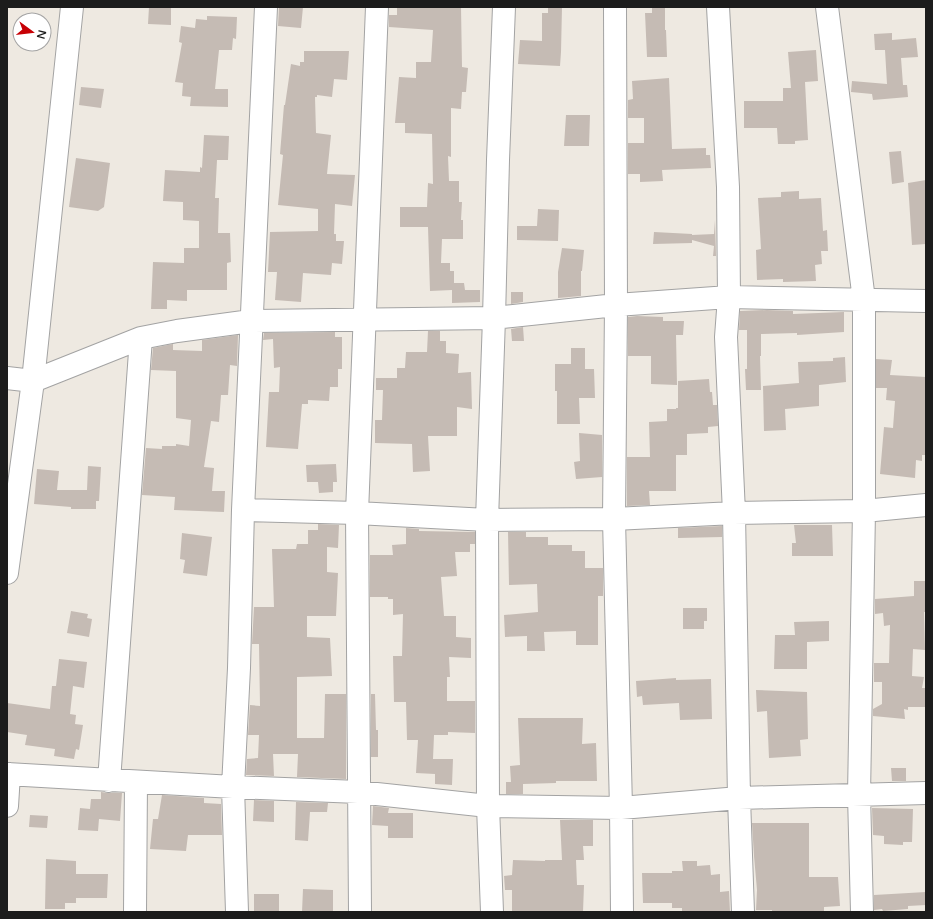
<svg xmlns="http://www.w3.org/2000/svg" width="933" height="919" font-family="'Varela Round',sans-serif">
	<style>
		.building { fill: #c5bbb4 }
		.lines { fill: none; stroke-linecap: round; stroke-linejoin: round }
		.minor-casing { stroke: #a3a3a3; stroke-width: 24 }
		.minor { stroke: #fff; stroke-width: 22 }
	</style>
	<rect width="100%" height="100%" fill="#eee9e1"/>
	<path class="building" d="M149,7h22v18l-23,-1z
		M279,7h24l-2,21 -23,-2z
		M397,7h64l1,60 6,1 -2,24h-4l-1,17 -10,-1v49l-3,-1 1,25h10v21h3l-1,18h2v19h-21l-1,24h9v8h4v12h10l1,7h15v12l-28,1v-13l-22,1 -2,-64h-28v-20h27l1,-24 5,1 -1,-50 -27,-1v-10h-10l4,-46 17,1v-16h15l2,-32 -44,-3v-12h8z
		M548,7h14l-1,45 -1,14 -42,-2 2,-24 22,1v-28h6z
		M652,7h13v23h1l1,27h-20l-2,-44h7z
		M207,16l30,1 -1,22 -3,-1 -1,12h-13l-4,39h13v18l-38,-1 1,-9 -9,-1 1,-13 -8,-1 7,-39 -3,-1 2,-16 14,2 1,-9 11,1z
		M892,33v7l24,-2 2,19 -17,1 2,27h4l1,12 -35,3 -1,-6 -21,-2 1,-11 35,3 -2,-34h-10l-1,-16z
		M816,50l2,31 -13,1 3,58 -13,1v3h-17l-1,-16h-33v-27h39v-13h8l-3,-36z
		M304,51h45l-2,29 -13,-1 -2,18 -15,-2v2h-2l1,36 15,2 -4,39 28,1 -3,31 -17,-2 -1,30h2v7h8l-2,23 -10,-1 -1,12 -28,-2 -2,29 -26,-2 2,-28h-9l2,-40 48,-1v-22l-40,-4 5,-50 -3,-1 4,-49h1l6,-41 9,2v-4h4z
		M669,78l3,71 34,-1v7h4l1,13 -49,2 1,11 -23,1v-8h-12v-31h16v-25h-16v-18l5,-1 -1,-18z
		M81,87l23,2 -3,19 -22,-3z
		M566,115h24l-1,31h-25z
		M204,135l25,1 -1,24h-11l-2,38h4l-1,35h12l1,29 -4,1v27h-40v11l-20,-1v9h-16l2,-47 31,1v-15h15v-27l-16,-1v-18l-20,-1 2,-31 35,2v-5l2,1z
		M901,151l3,31 -12,2 -3,-32z
		M76,158l34,5 -6,44 -6,4 -29,-4z
		M926,180v64l-14,1 -4,-62z
		M799,191v8l22,-1 2,33 4,-1 1,21h-7l1,13 -7,1 1,16 -33,1v-3l-26,1 -1,-30 5,-1 -3,-51 23,-1v-5z
		M538,209l21,1 -1,31 -41,-1v-14h20z
		M715,220l1,36h-3l1,-10 -22,-6v3l-39,1 1,-12 38,2v1l22,-1z
		M562,248l22,2 -2,21h-1v25l-23,2v-26z
		M511,292h12v10l-12,2z
		M767,310l26,1v3l51,-2v20l-47,3v-2l-36,1v22h-1l1,34h-15l-1,-21h2v-39h-8l1,-19z
		M637,316l26,1v4h21l-1,14h-7l1,50 -26,-1v-28h-23v-39z
		M523,327l1,14h-12l-1,-12z
		M428,331h12v10h6v12l13,1 -1,19 13,-1 1,37 -15,-2v29h-29l2,35 -17,1 -1,-28 -37,-1v-23h7l1,-30h-7v-12h21v-10h8l1,-16h21z
		M335,332v5h7v32h-4v18h-8l-1,14 -21,-1v4h-6l-4,45 -32,-2 3,-55h10l1,-25 -6,1 -1,-29 -10,1 1,-7z
		M238,335l-1,31 -7,-1 -2,30h-7l-2,27 -8,-1 -7,46 10,1 -2,23h13l-1,21 -50,-2 1,-13 -33,-2 4,-47 16,1v-3h14v-2l13,2 2,-26 -15,-2v-47l-25,-1 2,-22 20,-4v6l29,1v-11z
		M571,348h14v21h9l1,29h-16l1,26h-23v-33h-2v-27h16z
		M845,357l1,25 -27,3v21l-34,3 1,21 -22,1 -1,-45 36,-3 -1,-21 35,-1v-3z
		M876,359l16,1 -2,15 36,2v78h-4v6l-6,-1 -1,18 -35,-4 4,-47 9,1 2,-27 -9,-1 1,-12h-11z
		M709,379l1,13h2l1,13h4l1,21 -10,1v6l-21,1v21h-11v36h-27l1,14 -23,1v-49h23l-1,-35 18,-1v-12h9v-1h2v-27z
		M579,433l23,2v42l-26,2 -2,-17 6,-1z
		M336,464l1,18h-4v10l-14,1 -1,-11h-11l-1,-17z
		M88,466l13,1 -2,34h-3v8h-25v-2l-37,-3 3,-35 22,2 -2,19h30z
		M318,524l21,1 -1,23 -11,-1v25l11,1 -2,43h-29v21l23,1 2,38 -35,1v61h27l1,-44h21v85l-49,-2 1,-23h-25l1,22 -28,-1 1,-16 11,-1 1,-23h-11l2,-30 10,1 -1,-62h-7l2,-37h20l-2,-58h24l1,-5h11v-14h10z
		M794,525h38l1,31h-41v-13h4z
		M722,526v11l-44,1v-10z
		M406,528l13,1v2l56,1v12h-5v8h-15l2,24 -16,1 3,39h12v21l15,1v20l-22,-1 1,20h-3v24h28v32l-27,-1v3h-14l-1,24h20l-1,26 -17,-1v-10l-19,-1 2,-33h-11l-1,-38h-12l-1,-46h9l1,-42 -10,1v-16h-5v-2h-18v-42h23l-1,-10 14,-1z
		M508,532h18v5h22v8h24v6h13v17h18v28h-5v49h-22v-14l-32,1 1,19h-18v-15l-22,1 -1,-22 34,-3 -1,-28 -28,1z
		M182,533l30,4 -5,39 -24,-3 2,-13 -5,-1z
		M914,581h12v31h-2l1,38 -12,-1 -1,27 12,1 -2,11h4v19h-18v3l-4,-1 1,10 -32,-3v-7l9,-5v-22h-8v-19h15l1,-38 -6,1 -1,-13 -8,1v-15l39,-3z
		M683,608h24v13h-3v8h-21z
		M71,611l17,3 -1,4 5,1 -3,18 -22,-4z
		M829,621v20l-22,1v27h-33l1,-34h20l-1,-13z
		M59,659l28,3 -3,26 -11,-2 -3,28 6,1 -1,9 8,1 -4,25 -3,-1 -2,10 -20,-3 1,-7 -30,-4 2,-10 -20,-3v-29l43,6 2,-23h4z
		M676,678v2l35,-1 1,40 -32,1 -1,-17 -36,2 -1,-9 -5,1 -1,-16z
		M756,690l51,2 1,47 -8,1 1,16 -32,2 -2,-47 -10,1z
		M371,694h4l1,36h2v27h-7z
		M518,718h65l-1,26 14,-1 1,38h-41v2l-33,1v10h-17v-12h5l-1,-16 10,-1z
		M891,768h15v13h-14z
		M101,792l7,1h14l-2,28 -21,-2 -1,12 -20,-1 2,-22 10,1 1,-10h10z
		M162,795l42,3v5l17,1 1,31h-34l-2,16 -36,-2 3,-30h5z
		M254,800l20,1v21l-21,-1z
		M296,802l32,1 -1,9h-17l-2,29 -13,-1z
		M373,806l16,2 -1,5h25v25h-25v-12l-16,-1z
		M872,808l41,1 -1,33h-9v3l-19,-1v-8l-11,-1z
		M30,815l18,1 -1,12 -18,-1z
		M560,820h33v26h-10l1,14h-8l1,25h7l-1,27h-71v-22h-7l-1,-14 8,-1 1,-15 32,1v-1h17z
		M752,823h57v54h29l2,29 -16,1v5h-52v-2h-16l1,-20 -3,-34z
		M46,859l30,2v13h32l-1,24h-31v5h-11v6h-20z
		M682,861h15v5l13,-1 1,10 9,-1v18l9,-1 1,21h-48v-4h-10v-5h-29l-1,-30h30v-2h11z
		M303,889l30,1v22h-31z
		M926,892v13l-18,1v3l-25,2 -1,-2 -8,1v-15z
		M254,894h25v18h-25z"/>
	<g class="lines">
		<defs>
			<path id="minor" d="M615,7l1,298 -2,214 7,289 1,104
				M718,7l10,180 1,110 -3,40 8,176 5,285 4,114
				M827,7l37,293v211l-5,284 3,117
				M7,378l26,3 108,-43 36,-7 74,-10 243,-3 122,-13 113,-8 197,4
				M243,510l114,3 130,7 127,-1 120,-6 130,-2 62,-6
				M7,573l26,-192 39,-374
				M7,774l226,13 125,5 130,14 133,2 118,-10 187,-5
				M109,781l32,-443
				M7,806l2,-32
				M135,912l1,-130
				M237,912l-4,-125 6,-119 4,-158 23,-503
				M360,912l-3,-399 20,-506
				M492,912l-4,-106 -1,-286 7,-202 4,-158 6,-153"/>
		</defs>
		<use href="#minor" class="minor-casing"/>
		<use href="#minor" class="minor"/>
	</g>
	<rect width="933" height="919" fill="none" stroke="#1c1c1c" stroke-width="16"/>
	<g transform="translate(32 32) rotate(105)"><circle r="19" fill="#ffffff" stroke="#a4a4a4"/>
	<path d="M0-3L7 15L0 10L-7 15Z" fill="#c70005"/>
	<text y="-6" font-size="11" font-weight="bold" text-anchor="middle" fill="#1c1c1c">N</text>
	</g>
</svg>
